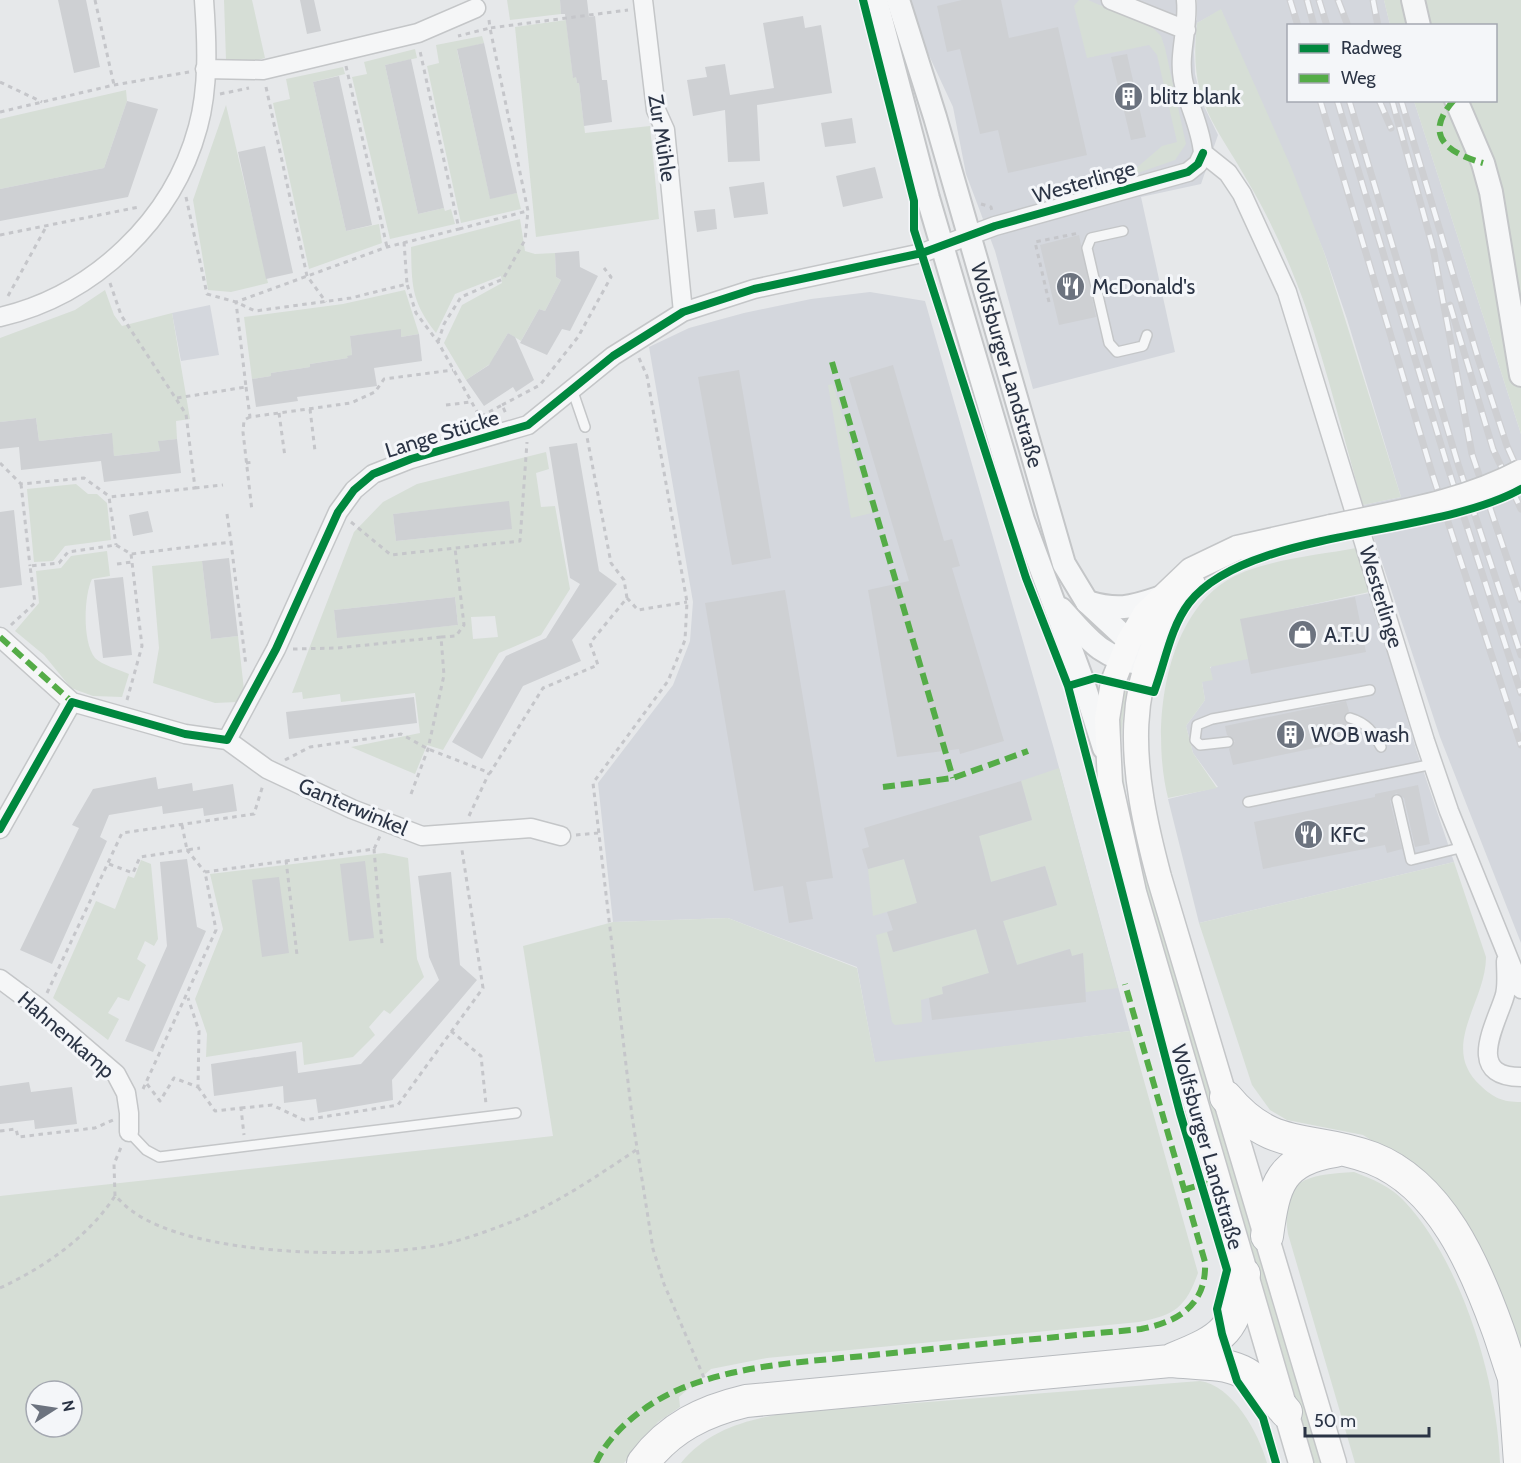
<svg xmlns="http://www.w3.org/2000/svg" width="1521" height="1463" font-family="Cabin,sans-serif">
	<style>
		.built { fill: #d4d7dd }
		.green { fill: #d6ded6; fill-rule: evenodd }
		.building { fill: #ced0d3 }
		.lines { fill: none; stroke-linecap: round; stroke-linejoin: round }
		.service-casing { stroke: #c4c6c8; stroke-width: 12 }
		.minor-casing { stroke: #c4c6c8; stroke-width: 21 }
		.tertiary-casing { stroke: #c4c6c8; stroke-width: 26 }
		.secondary-casing { stroke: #c4c6c8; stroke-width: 27 }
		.motorway-casing { stroke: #b8bbbf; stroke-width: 34 }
		.path { stroke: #c5c6ca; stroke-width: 3; stroke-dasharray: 4.5 4.5; stroke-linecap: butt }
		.service { stroke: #f5f6f7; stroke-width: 9 }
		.minor { stroke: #f5f6f7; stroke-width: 18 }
		.tertiary { stroke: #f5f6f7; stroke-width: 22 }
		.secondary { stroke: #f8f8f8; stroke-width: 24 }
		.motorway { stroke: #f8f8f8; stroke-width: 32 }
		.rail-casing { stroke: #cecfd2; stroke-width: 7 }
		.rail { stroke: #f4f6f9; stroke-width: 4.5; stroke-dasharray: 14; stroke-linecap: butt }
		.secondary-bridge-casing { stroke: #c4c6c8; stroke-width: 27; stroke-linecap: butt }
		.secondary-bridge { stroke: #f8f8f8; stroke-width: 24 }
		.quiet { stroke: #54ac47; stroke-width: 6; stroke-dasharray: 12 6; stroke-linecap: butt }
		.cycleway-casing { stroke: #f4f6f9; stroke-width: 11 }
		.cycleway { stroke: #00873e; stroke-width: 8 }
		.labels { text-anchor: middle; stroke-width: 6; stroke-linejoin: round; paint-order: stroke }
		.poi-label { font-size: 21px; fill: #2b3445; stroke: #f4f6f9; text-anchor: start }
		.street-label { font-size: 21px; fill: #2b3445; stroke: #f4f6f9 }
	</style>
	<rect width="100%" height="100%" fill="#e6e8ea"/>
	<path class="built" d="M908,0h276l13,21v-21h187l6,25 -102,1v74l126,1 107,333v509l-81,-206 -77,-232 38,-8 -54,-178 -23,-67 -103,-242 -24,13 -3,29 1,22 7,28 16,33 -17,49 -60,13 34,155 -142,37 -38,-138 -29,-77 -13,-67 -27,-58z
		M870,292l55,9 129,448 76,282 -255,32 -18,-96 -129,-49 -115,4 -15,-139 75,-98 17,-44 3,-39 -44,-255 40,-19 55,-15 67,-14z
		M210,305l9,50 -38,6 -9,-48z
		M1370,593l46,156 38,113 -255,61 -31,-124 50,-12 -25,-34 -7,-27 19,-26 -3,-18 38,-63z"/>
	<path class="green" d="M224,0h28l13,58 -21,6 -18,-4z
		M507,0h53l1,14 -51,6z
		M1079,0h9l65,28 8,8 4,12 21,96 -11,16 -40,14 -1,-4 28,-24 15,-4 -20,-87 -8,-10 -62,13 -13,-52z
		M1384,0h137v434l-107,-333 82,-1v-74l-106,-1z
		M1221,9l70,158 33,85 77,245 -38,8c-19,-65 -35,-133 -57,-197 -15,-42 -33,-83 -55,-121 -36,-65 -63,-84 -54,-164z
		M566,20l7,57h3l1,6h2l6,50 65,-7 9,93 -123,18 -21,-210z
		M482,36l2,7 -27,7 33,148 27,-5 4,16 -60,14 -34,-157 12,-3 -3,-18z
		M415,49l2,9 -32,7 33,149 26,-6 1,3 6,-2 4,15 -65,15 -38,-162 15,-3 -3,-12z
		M343,67l2,7 -32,8 33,149 33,-7 3,19 -73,26 -36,-166 17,-4 -4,-20z
		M126,90l1,11 -23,67 -104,21v-70z
		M226,105l42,178 -37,9 -23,-2 -15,-90z
		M520,219l5,32 10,3 20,-1 1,24 5,3 -16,31 -6,-2 -18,32 -13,-8 -13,22 4,3 -33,22 -22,-37 18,-38 40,-22 -1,-7 -46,18 -19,39c-25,-32 -24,-47 -25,-86z
		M105,290l9,25 8,11 50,-13 18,106 -14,2 1,18 -18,2 1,10 -46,5 -3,-23 -72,8 -3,-23 -36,4v-84l75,-28z
		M405,290l14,44 -18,3v-7l-51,6 2,19 -4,3 -38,6v3l-39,6v3l-19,3 -8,-62 99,-13z
		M833,384l39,129 -21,5 -23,-133z
		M546,452l3,17 -13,4 5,34 14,-1 15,83 -29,46 -42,18 -56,97 -16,-5 -12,29 -64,-27 69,-14 -5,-40 -74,9 -1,-8 -37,5 -1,-7 -10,1 62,-161 29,-30 34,-18zM508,502l3,27 -115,12 -3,-27zM455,597l3,28 -121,12 -3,-27zM495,616l3,21 -25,2 -2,-22z
		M76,484l12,10h9l10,9 4,37 -46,6 -12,15 -19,1 -7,-73z
		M1356,548l13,44 -87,19 -34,48 -38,8 3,13 -11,2 3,18 -19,26 7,27 24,35 -49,10c-17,-68 -5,-182 63,-220 32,-18 88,-23 125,-30z
		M107,551l3,25 -18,3c-8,16 -10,63 3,79 7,7 25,12 34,16l-7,23 -29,-1 -22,-8 -27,-33 -29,-24 24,-28 -3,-32 25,-3 10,-12z
		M202,561l9,78 27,-3 6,54 -7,12 -22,1 -62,-20 6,-35 -7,-82z
		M1123,690l4,1c-3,17 -5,33 -6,50 0,53 21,140 44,187l159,535h-13c-40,-138 -80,-276 -120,-414 -31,-108 -85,-248 -68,-359z
		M1059,768l59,220 -32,4 -3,-38 -11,2 -3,-7 -52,16 -14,-44 54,-16 -12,-39 -54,16 -12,-46 53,-16 -11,-39z
		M384,853l24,5 9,101 7,18 -34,37 -6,-4 -15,17 6,8 -22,22 -49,8 -2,-23 -96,15 1,-23 -12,-35 28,-70 -13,-55z
		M904,859l13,44 -44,13 -5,-47z
		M141,860l10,4 7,75 -4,7 -9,-5 -8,18 9,6 -17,36 -11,-4 -10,16 11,6 -11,21 -55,-42 43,-97 19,8 13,-33 6,2z
		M1454,862l32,95c0,46 -48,90 -5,129 13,12 21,16 40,16v252l-72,-154 -19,-23 -67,-42 -76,-15 -17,-10 -18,-25 -53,-162z
		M728,918l129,50 18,94 255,-31 68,242c-12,34 -23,42 -59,49l-372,36 -56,11 -32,28 1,10 -22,15 -34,41h-624v-267l553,-60 -30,-190 90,-24zM36,1391h36v36h-36z
		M976,929l13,44 -47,14 1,7 -22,6 1,22 -27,3 -3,-3 -16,-87 11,-3 7,20z
		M1354,1172c18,7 38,15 51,30 57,61 92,178 95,261h-145l-67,-229c-9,-56 19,-59 66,-62z
		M1200,1381c32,4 59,52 67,82h-586c27,-33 65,-43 105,-50z"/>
	<path class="building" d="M58,0h28l14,67 -26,6z
		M300,0h14l7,31 -14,3z
		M560,0h27l2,17 6,-1 7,64h5l5,42 -28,4 -5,-43h-2l-1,-6 -3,1 -8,-64h-4z
		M962,0h39l8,38 49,-11 29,128 -79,18 -10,-43 -18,4 -20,-85 -13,3 -10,-46z
		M803,16l2,12 16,-3 11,68 -75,12 3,56 -32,1 -3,-52 -32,6 -6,-36 20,-3 -2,-10 20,-3 5,31 44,-7 -11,-65z
		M484,43l33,150 -27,6 -33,-150z
		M1127,54l19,83 -15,3 -20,-83z
		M411,59l33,149 -26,6 -33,-149z
		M339,76l33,149 -26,6 -33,-149z
		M127,101l31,8 -30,88 -128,24v-32l104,-21z
		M852,118l4,25 -31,4 -4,-24z
		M265,146l28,127 -27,6 -28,-127z
		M875,167l8,31 -40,9 -7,-31z
		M764,182l4,32 -34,4 -5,-31z
		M715,209l2,20 -20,3 -3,-21z
		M1079,235l17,82 -37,8 -19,-80z
		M579,251l1,16 18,9 -28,55 -8,-2 -15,26 -27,-12 19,-34 6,2 16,-31 -5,-3 -1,-24z
		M401,329v8l18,-3 3,27 -48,7 3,18 -80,11 1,4 -42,6 -4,-28 19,-3v-3l39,-6v-3l38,-6 -1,-2 5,-1 -2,-19z
		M508,333l7,4 19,43 -18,12 -3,-5 -29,19 -18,-26 23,-15z
		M893,365l51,176 8,-2 8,27 -8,2 52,173 -44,13 -1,-5 -62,8 -29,-167 41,-9 -60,-203z
		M739,370l32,188 -39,7 -34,-188z
		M36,418l3,23 73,-8 2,23 46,-5 -2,-10 19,-2 4,34 -77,9 -3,-21 -80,9 -2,-23 -19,2v-27z
		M577,443l22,128 18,13 -45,56 9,21 -58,25 -41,73 -30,-17 54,-86 40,-18 34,-54 -10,-6 -21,-131z
		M509,501l3,28 -116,12 -3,-27z
		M14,510l8,75 -22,3v-76z
		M148,511l5,21 -20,4 -4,-21z
		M229,558l9,78 -27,3 -9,-78z
		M123,577l9,78 -29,3 -9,-78z
		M785,590l48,288 -27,4 7,37 -24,4 -6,-37 -29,5 -49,-288z
		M455,597l3,28 -121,13 -3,-28z
		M1355,597l11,55 -115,22 -11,-55z
		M414,697l3,26 -128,16 -3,-27z
		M1346,701l3,10 -5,9 8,6 2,14 -121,25 -4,-16 6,-8 -8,-6 -2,-9z
		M156,777l2,12 34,-6 1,8 40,-7 4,27 -33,5 -1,-8 -40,6 -1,-8 -53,9 -9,22 7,4 -55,123 -32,-14 59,-122 -7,-3 21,-36z
		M1021,781l11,39 -53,16 12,46 54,-16 12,39 -54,16 14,44 53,-16 2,7 11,-3 3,49 -154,18 -3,-22 14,-4 -1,-7 47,-14 -13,-44 -83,23 -6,-20 6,-2 -6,-18 30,-9 -13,-44 -36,10 -6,-20 7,-2 -5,-19z
		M1418,785l12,59 -15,3 -11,-49 -8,-5 -6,8 12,48 -15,4 -2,-8 -122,24 -9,-47 121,-25v-3z
		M187,859l10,68 9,4 -53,121 -28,-11 42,-95 -7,-84z
		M365,861l9,77 -25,3 -9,-77z
		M451,872l9,93 17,15 -85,100 1,20 -75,13 -2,-14 -32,4 -1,-17 -69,10 -3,-32 85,-13 2,22 63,-9 78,-84 -10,-23 -11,-81z
		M279,877l10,76 -27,4 -10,-77z
		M29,1082l2,10 41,-5 5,37 -42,5 -1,-9 -34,4v-38z"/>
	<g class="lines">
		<defs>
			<path id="service" d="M1123,231l-32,7 -4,10 22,95 8,9 26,-6 4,-11
				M572,389l13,38
				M1350,718c17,5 23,14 31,29
				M1228,742l-28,3 -5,-5 2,-15 15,-6 158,-29
				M1397,800l14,60 53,-13
				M1248,802l185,-38
				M129,1132l17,18 13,7 357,-44"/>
			<path id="minor" d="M643,0l13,110 9,20 18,182
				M1111,0l75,30
				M1186,0c3,27 -8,53 -3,80 5,25 18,47 20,73
				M205,69l58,1 155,-37 58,-25
				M1203,153l25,20 14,21 45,98 138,449 24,70 72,178
				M0,317c94,-22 173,-97 198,-190 11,-40 9,-86 6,-127
				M0,637l72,65
				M227,740l40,29 85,40 70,27 109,-8 30,8
				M0,829l72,-127 113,32 42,6 49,-91 62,-137 16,-22 19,-16 38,-15 117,-34 85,-69 70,-44 71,-23 168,-36 73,-27 193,-54 10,-8 5,-11
				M1506,961c0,11 2,27 -2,37 -9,28 -39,79 17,79
				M0,979l39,29 77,66 10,19 3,20v19"/>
			<g id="tertiary">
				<path d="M876,0l52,198 95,322 60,162 21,66"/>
				<path id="s1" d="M898,0l37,117 129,447 23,38 42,39 17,23"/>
				<path d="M1413,0l6,26"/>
				<path d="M1456,100l27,63 8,29 30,183"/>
				<path d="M1087,602c30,9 43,6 72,-4"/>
				<path d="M1061,609c26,28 39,49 79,54"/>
			</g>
			<path id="secondary" d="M1193,584c-78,88 -62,188 -34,293l175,586
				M1301,1463l-167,-571 -24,-109 -3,-64 6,-37 16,-41 16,-27 46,-44 46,-22 94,-21"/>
			<path id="motorway" d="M1226,1097c47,57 86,38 146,61 69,27 103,108 126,172 8,22 13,44 23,65
				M1267,1236c7,-52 13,-76 68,-85
				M1173,1359c52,-21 62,-28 71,-85
				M1514,1379l6,84
				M643,1463c27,-36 61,-52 103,-62l424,-40c64,5 73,-1 116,51"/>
		</defs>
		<use href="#service" class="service-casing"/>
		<use href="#minor" class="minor-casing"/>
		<use href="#tertiary" class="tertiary-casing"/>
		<use href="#secondary" class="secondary-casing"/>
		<use href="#motorway" class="motorway-casing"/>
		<path class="path" d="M95,0l19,85
			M489,20l1,8 138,-18
			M346,66l41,181
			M0,82l42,20
			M266,87l41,189 19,26
			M220,94l29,-6
			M0,112l114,-27 75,-13
			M186,197l21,97 29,8 19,9 96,-13 56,-14 9,29 22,29 42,75 22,-12 5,11
			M981,204l10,3 1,4
			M459,229l68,-18
			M0,235l139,-28
			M404,242l3,42
			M110,283l11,32 65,99 9,74 -86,9 7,48
			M8,296l38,-69
			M1049,302l-14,-60 44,-9
			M438,342l6,-18 17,-27 42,-18 22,-39 3,-29 -38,-183 -32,8
			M639,358l8,18 40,226 -2,38 -17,41 -75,102 39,333 21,133 11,35 41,96
			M246,387l4,30 101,-14 24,-11 9,-13 69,-9
			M177,398l69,-11 -10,-85 151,-55 72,-18 -39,-178
			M446,405l25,-3
			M502,405l38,-20 38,-48 33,-60 -7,-9
			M310,409l5,42
			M279,413l6,44
			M250,417l-6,3 -1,12 9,79
			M0,463l21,21 63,-6 25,18
			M246,463l7,-1
			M21,484l9,82
			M195,488l28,-3
			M227,514l4,28
			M351,522l40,33 129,-14 7,-99
			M117,564l15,-2
			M627,598l11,12 49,-8
			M11,625l24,-22 -5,-37 29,-3 9,-11 48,-7 15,9 100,-12 15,124
			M441,637l15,-1 8,-11 -9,-77
			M293,649l45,-1 103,-11 3,38 -16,74 -17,45
			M127,700l15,-54 -11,-92
			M285,760l25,-13 91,-13 27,15 62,24 53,-85 55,-23 -8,-22 37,-45 -3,-18 -13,-17 -24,-126
			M469,816l20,-43
			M182,825l5,25 13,-2
			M576,835l22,-2
			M374,849l8,95
			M286,860l11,95
			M109,864l24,9 7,-16 47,-7 18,22
			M47,993l75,-160 132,-19 9,-29
			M451,1031l30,25 5,48
			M147,1084l13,17 14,-23 24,9 1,-56 -11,-33
			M198,1087l17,24 26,-3 3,27
			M143,1089l73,-159 -11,-58 169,-23 6,-13
			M241,1108l31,-3 32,15 94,-15 85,-117 -21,-138
			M0,1131l16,-2 2,8 77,-9 18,-8
			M115,1196l-1,-32 8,-19
			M0,1288c45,-21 88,-51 115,-92 6,5 11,11 17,15 62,46 234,48 308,34 23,-5 45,-13 66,-21 48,-18 88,-46 130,-74"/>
		<use href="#service" class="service"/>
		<use href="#minor" class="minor"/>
		<use href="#tertiary" class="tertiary"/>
		<use href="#secondary" class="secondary"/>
		<use href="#motorway" class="motorway"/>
		<defs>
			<path id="rail" d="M1290,0l8,26
				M1307,0l7,26
				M1319,0l8,26
				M1338,0l10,26
				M1373,0l5,26
				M1320,100l112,373 89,272
				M1337,100l111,368 73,225
				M1349,100l109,364 63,191
				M1379,100l12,28
				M1392,100l41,148 39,206 49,146
				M1401,100l77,258 29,88 14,31
				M1450,305l43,144 28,60"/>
		</defs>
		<use href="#rail" class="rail-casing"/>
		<use href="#rail" class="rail"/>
		<defs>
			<path id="secondary-bridge" d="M1331,527c64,-14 132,-24 190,-55"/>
		</defs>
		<use href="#secondary-bridge" class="secondary-bridge-casing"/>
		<use href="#secondary-bridge" class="secondary-bridge"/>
		<path class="quiet" d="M1454,100c-32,36 -6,53 29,63
			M832,362l121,416
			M0,637l72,65
			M883,787l70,-9 75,-27
			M1183,1190l35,-10
			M596,1463c14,-32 52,-61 84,-74 59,-24 121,-27 184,-33 92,-10 184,-18 277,-27 37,-7 66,-24 64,-67l-80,-278"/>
		<defs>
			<path id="cycleway" d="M863,0l51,201v29l112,348 42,108 112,427 47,157 -10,39 5,25 15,47 26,37 13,45
				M1068,686l27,-8 59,14c11,-29 16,-64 35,-89 57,-74 246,-66 332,-114
				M0,829l72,-127 113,32 42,6 49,-91 62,-137 16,-22 19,-16 38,-15 117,-34 85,-69 70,-44 71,-23 168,-36 73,-27 193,-54 10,-8 5,-11"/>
		</defs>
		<use href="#cycleway" class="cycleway-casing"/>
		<use href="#cycleway" class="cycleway"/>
	</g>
	<defs>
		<symbol id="building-disc" viewBox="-11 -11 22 22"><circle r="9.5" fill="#6c737f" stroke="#f4f6f9"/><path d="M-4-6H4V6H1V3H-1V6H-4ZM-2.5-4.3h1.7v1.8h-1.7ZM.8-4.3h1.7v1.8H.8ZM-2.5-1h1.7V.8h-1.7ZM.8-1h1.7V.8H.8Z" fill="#fff"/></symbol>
		<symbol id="restaurant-disc" viewBox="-11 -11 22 22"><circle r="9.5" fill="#6c737f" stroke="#f4f6f9"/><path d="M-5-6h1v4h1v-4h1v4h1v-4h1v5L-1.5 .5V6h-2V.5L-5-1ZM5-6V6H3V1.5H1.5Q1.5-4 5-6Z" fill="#fff"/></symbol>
		<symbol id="shop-disc" viewBox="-11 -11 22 22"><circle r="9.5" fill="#6c737f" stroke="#f4f6f9"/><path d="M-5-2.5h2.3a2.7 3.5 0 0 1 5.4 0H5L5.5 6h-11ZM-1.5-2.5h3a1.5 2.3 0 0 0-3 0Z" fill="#fff"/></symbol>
	</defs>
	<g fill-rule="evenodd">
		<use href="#building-disc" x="1112" y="80" width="33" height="33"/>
		<use href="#restaurant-disc" x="1054" y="270" width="33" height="33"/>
		<use href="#shop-disc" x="1286" y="618" width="33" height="33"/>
		<use href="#building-disc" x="1274" y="718" width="33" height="33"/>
		<use href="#restaurant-disc" x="1292" y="818" width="33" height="33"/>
	</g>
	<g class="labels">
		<g class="poi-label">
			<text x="1150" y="104">blitz blank</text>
			<text x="1092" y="294">McDonald's</text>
			<text x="1324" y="642">A.T.U</text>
			<text x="1311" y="742">WOB wash</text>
			<text x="1330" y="842">KFC</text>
		</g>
		<g class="street-label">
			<text transform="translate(662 138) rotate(81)" y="7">Zur Mühle</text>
			<text transform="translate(1084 182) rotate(-16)" y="7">Westerlinge</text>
			<text dy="7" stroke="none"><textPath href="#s1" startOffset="381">Wolfsburger Landstraße</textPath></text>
			<text transform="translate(442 434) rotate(-17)" y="7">Lange Stücke</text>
			<text transform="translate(1381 597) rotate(73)" y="7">Westerlinge</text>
			<text transform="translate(353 807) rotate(23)" y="7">Ganterwinkel</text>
			<text transform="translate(66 1035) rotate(41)" y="7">Hahnenkamp</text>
			<text transform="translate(1207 1147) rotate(74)" y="7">Wolfsburger Landstraße</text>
		</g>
	</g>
	<rect x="1287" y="24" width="210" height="78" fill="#f4f6f9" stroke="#a4a8b1" stroke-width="1.5"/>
	<rect x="1299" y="44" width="30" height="9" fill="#00873e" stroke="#a4a8b1" stroke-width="1.5"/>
	<text x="1341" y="54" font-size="18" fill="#2b3445">Radweg</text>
	<rect x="1299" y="74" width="30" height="9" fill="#54ac47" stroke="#a4a8b1" stroke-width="1.5"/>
	<text x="1341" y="84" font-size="18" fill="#2b3445">Weg</text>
	<g transform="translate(54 1409) rotate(78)"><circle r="28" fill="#f4f6f9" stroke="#a4a8b1" stroke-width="1.5"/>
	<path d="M0-4.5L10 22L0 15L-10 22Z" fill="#6c737f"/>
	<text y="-9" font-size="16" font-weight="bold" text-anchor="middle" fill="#2b3445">N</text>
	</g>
	<path d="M1305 1427v9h124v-9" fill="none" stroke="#2b3445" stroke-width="3"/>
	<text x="1314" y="1427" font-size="18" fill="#2b3445" stroke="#f4f6f9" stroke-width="4.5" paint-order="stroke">50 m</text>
</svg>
